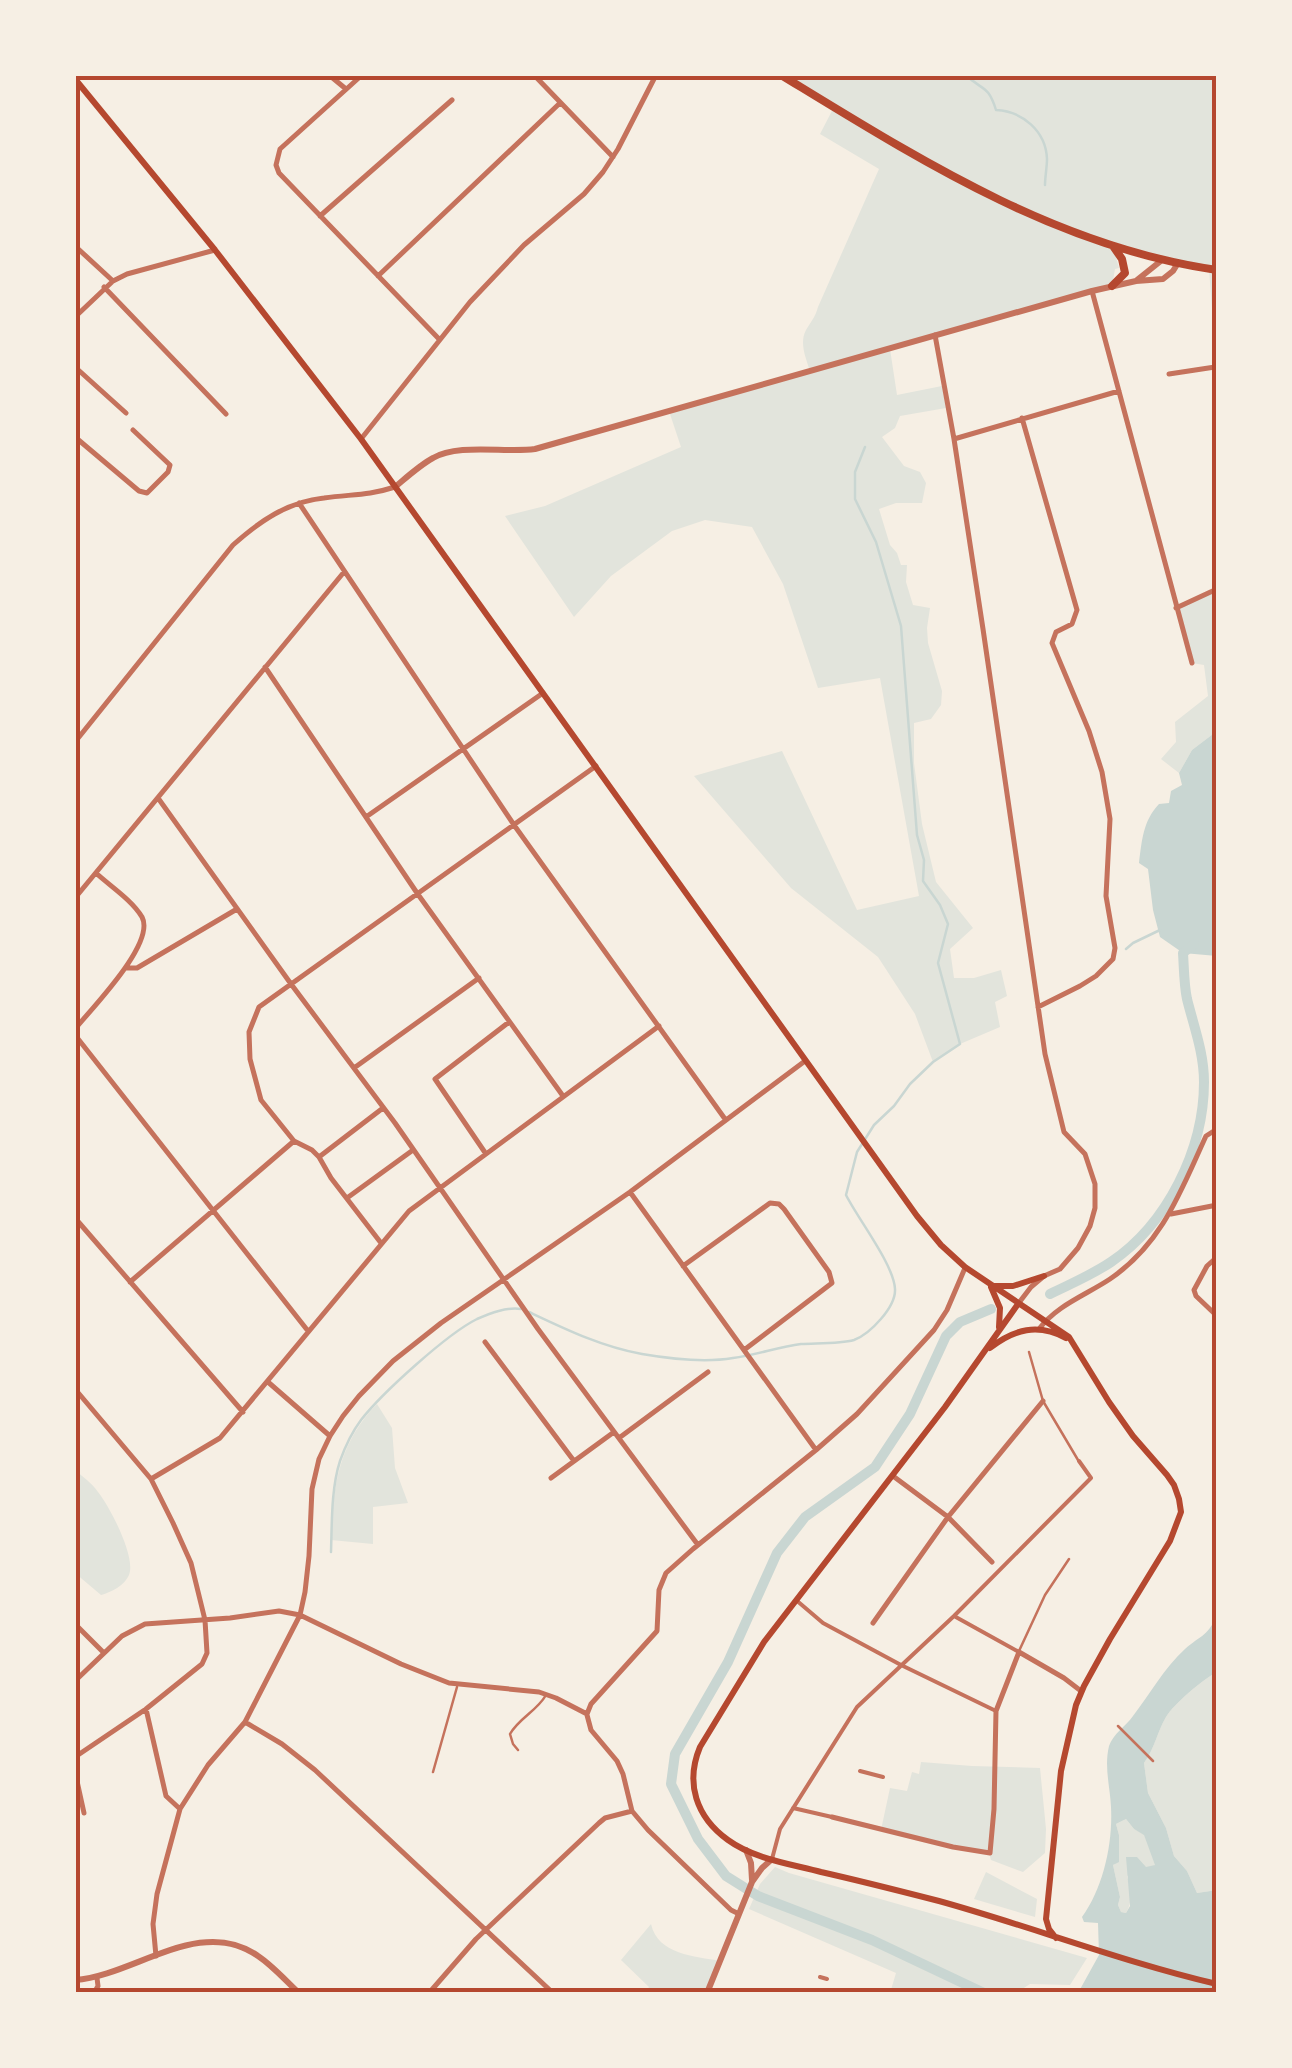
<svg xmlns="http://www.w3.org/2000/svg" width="1292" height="2068" font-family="'Archivo Narrow',sans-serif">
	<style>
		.green { fill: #e2e4dc }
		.water { fill: #c9d6d2; fill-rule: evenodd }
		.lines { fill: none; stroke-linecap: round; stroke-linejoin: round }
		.stream { stroke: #c9d6d2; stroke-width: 2.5 }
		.canal { stroke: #c9d6d2; stroke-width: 10 }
		.service { stroke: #c5725c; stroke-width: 2.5 }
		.pedestrian { stroke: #c5725c; stroke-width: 4 }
		.minor { stroke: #c5725c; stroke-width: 5 }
		.tertiary { stroke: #c5725c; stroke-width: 6 }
		.secondary { stroke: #b5482f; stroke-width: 6 }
		.primary { stroke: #b5482f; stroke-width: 8 }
		.neatline { fill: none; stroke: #b5482f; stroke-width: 4 }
	</style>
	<rect width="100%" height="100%" fill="#f6efe4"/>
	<path class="green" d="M781,75h436v299l-8,-105 -96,-22 6,21 -4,1 -3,17 -222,63 7,46 45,-9 4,22 -46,8 -5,12 -13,9 22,29 16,6 6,11 -4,20h-26l-17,6 11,36 7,8 4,12h6l-1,17 7,23 17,3 -3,20 1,15 14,48 -1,14 -10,14 -17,4v40l8,61 14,58 37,46 -23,21 4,29h20l27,-8 6,26 -12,6 5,25 -40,17 -27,18 -18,-48 -37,-57 -87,-69 -97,-112 88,-25 75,159 62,-14 -39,-218 -62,10 -35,-104 -31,-57 -47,-7 -33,11 -61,45 -37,41 -69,-101 40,-10 136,-59 -12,-36 141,-40c-4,-13 -11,-28 -4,-41 5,-9 9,-12 12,-23l61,-138 -59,-35 14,-27z
		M1217,589v142l-25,19 -13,23 -18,-14 15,-17 -1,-20 33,-26 -4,-31 -12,-2 -16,-55z
		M377,1404l15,24 3,40 13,35 -35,4v37l-42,-4c2,-54 7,-96 46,-136z
		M75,1470c8,7 17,13 23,22 12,15 35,60 32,79 -2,13 -18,21 -29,24l-26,-22z
		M1217,1672v218l-20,3 -10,-22 -13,-15 -8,-28 -18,-35 -4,-30c11,-15 13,-31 22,-46 8,-13 37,-38 51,-45z
		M921,1762l51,4 68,2 6,61 -1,24 -22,19 -32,-12 -2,-7 -108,-23 9,-42 17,3 5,-19 7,2z
		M1126,1819l8,10 10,5 12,31 -29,11c4,13 6,25 -1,37l-5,-1 -3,-7 2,-8 -7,-32 6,-4v-26l-3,-11z
		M775,1867l14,6 298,85 -17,27 -40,-1 -14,9h-126l6,-20 -147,-64 11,-25z
		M986,1872l51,27 -2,18 -61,-18z
		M651,1924c7,31 44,32 69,37l-13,32h-62l4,-6 -28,-27z"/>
	<path class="water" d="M1217,731v225l-34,-3 -23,-16 -7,-27 -5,-41 -9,-6c3,-23 4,-42 20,-59l10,-1 2,-12 11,-6 -3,-12 13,-23z
		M1217,1617v55c-14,7 -43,32 -51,45 -9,15 -11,31 -22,46l4,30 18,35 8,28 13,15 10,22 20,-3v103h-139l21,-38 -1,-32 -14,-1 -2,-5c21,-29 31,-73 29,-110 -1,-21 -7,-40 -2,-61 4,-12 17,-20 24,-30 17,-22 31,-48 52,-67 16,-14 20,-11 32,-32zM1126,1819l8,10 10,6 11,30 -9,2 -9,-10h-11l4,49 -4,7 -5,-1 -3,-7 2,-8 -7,-32 6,-3v-27l-3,-11z"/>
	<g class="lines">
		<path class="stream" d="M966,75c16,16 22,9 30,35 26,1 50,21 51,49 0,8 -2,18 -2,26
			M1126,949l7,-6 27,-13
			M529,1312c36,17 73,35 113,42 29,5 62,9 91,4 23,-3 45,-11 68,-14 15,-1 39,0 53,-4 16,-6 42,-33 41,-51 -1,-24 -37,-70 -49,-94l11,-43 17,-27 20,-19 16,-22 23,-22 27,-18 -22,-81 10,-39 -8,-19 -17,-24 1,-21 -7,-25 -16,-209 -25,-84 -21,-43v-27l10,-25
			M331,1552c1,-29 0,-63 9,-91 5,-14 12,-29 21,-41 21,-27 86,-86 116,-101 14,-6 29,-12 44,-10"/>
		<path class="canal" d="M1050,1294c20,-10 42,-19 61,-32 56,-38 93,-112 93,-180 0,-29 -10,-55 -17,-83 -3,-14 -3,-31 -4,-46l11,-9
			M984,1993l-112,-53 -114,-44 -32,-20 -28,-37 -27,-55 4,-30 53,-92 49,-109 28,-36 70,-50 35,-53 36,-78 14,-14 31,-13"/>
		<path class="service" d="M1029,1352l14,49 35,59
			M1019,1651l26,-56 24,-36
			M1118,1726l35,35
			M518,1750l-5,-6 -3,-10c9,-16 27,-23 36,-39
			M433,1772l24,-85"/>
		<path class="pedestrian" d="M796,1600l27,23 78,42 95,46
			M954,1616l65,36
			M860,1771l23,6
			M793,1808l39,9
			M772,1859l8,-30 77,-122 97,-91 137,-138 -12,-17
			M820,1977l7,2"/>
		<path class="minor" d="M329,75l17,14
			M362,75l-82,74 -4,16 3,8 160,166
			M534,75l79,82
			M320,216l132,-116
			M75,246l38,35
			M378,276l182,-173
			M104,287l122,127
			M1092,291l100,372
			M75,317l38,-36 14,-7 88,-24
			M935,335l19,104 29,190 62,425 19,78 21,22 10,30v24l-5,18 -12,22 -18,21 -16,7 -13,11 -13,17
			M75,367l51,46
			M1169,374l46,-7 2,7
			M1022,418l55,192 -5,14 -16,8 -4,11 37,88 13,41 8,47 -4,77 9,52 -2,11 -17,17 -16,10 -42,21
			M75,437l64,54 8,2 21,-21 2,-7 -37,-35
			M361,439l109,-137 54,-57 60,-51 19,-22 15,-23 38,-74
			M954,439l165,-48
			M299,503l215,322 211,294
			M1176,608l41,-19
			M265,667l152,226 146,203
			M75,742l158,-197c27,-24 54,-43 91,-47 28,-4 43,-2 71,-11
			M158,798l133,186 104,139 143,206 160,216
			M366,817l177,-124
			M75,898l269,-326
			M126,968h11l100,-59
			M75,1029c17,-21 81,-86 67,-112 -10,-17 -32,-31 -46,-44
			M75,1035l233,296
			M354,1068l125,-90
			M294,1141l18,9 7,7 12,21 50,65
			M486,1154l-51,-75 74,-57
			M319,1157l64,-49
			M630,1192l186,258
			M347,1198l66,-48
			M1171,1214l46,-9
			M75,1218l168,194
			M1217,1257l-10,9 -13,24 2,6 21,20
			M683,1266l87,-63 9,1 5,5 45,63 3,11 -88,67
			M130,1282l164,-141 -33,-41 -11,-41 -1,-27 10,-25 337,-241
			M1039,1329c18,-24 47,-34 71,-50 53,-36 71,-89 96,-143l11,-7
			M485,1342l89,119
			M268,1382l62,54
			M75,1389l76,90 22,44 18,40 14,57 2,33 -5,11 -56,45 -71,48
			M619,1438l89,-66
			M893,1476l55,41 44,45
			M551,1478l63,-46
			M151,1479l69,-41 189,-227 250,-185
			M873,1623l75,-106 95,-116
			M75,1624l29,29
			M75,1681l47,-45 23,-12 85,-6 49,-7 21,4 101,49 48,19 90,9 17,6 31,16
			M146,1709l20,87 14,13
			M587,1714l4,-10 66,-73 2,-41 7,-17 27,-24 123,-99 41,-36 77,-84 13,-20 18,-42
			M587,1715l4,15 26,31 6,13 9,37 16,19 83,80 8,4
			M245,1722l37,22 33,26 238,223
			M75,1772l9,41
			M832,1817l121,30 37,6 4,-44 2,-98 23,-59 45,26 17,13
			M156,1956l-3,-32 4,-30 23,-85 28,-44 37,-43 55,-107 5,-23 4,-36 3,-67 7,-30 11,-23 13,-20 16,-20 34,-35 48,-38 189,-131 175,-131
			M94,1993l4,-7 -1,-8
			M429,1993l47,-54 123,-116 6,-5 27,-7"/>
		<path class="tertiary" d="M1137,280l25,-20
			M395,487c12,-10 25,-22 38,-29 25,-15 72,-5 102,-9l557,-158 44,-10 27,-2 10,-8 5,-8
			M746,1850l5,13 1,17
			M75,1980c59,-4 125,-65 183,-24 15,10 28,25 41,37
			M707,1993l45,-111 10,-14 10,-9"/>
		<path class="secondary" d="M75,79l140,171 146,189 556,777 24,29 24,22 104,70 40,65 24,34 34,39 7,10 5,14 2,13 -11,29 -60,98 -26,47 -8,19 -15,66 -15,148 3,10 7,9
			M992,1286h21l31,-10
			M991,1287l9,21 -1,19
			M1018,1304l-73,103 -181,235 -64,105c-15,36 -4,70 28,93 26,19 63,24 93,32 40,9 79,19 118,29 94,26 184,61 278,83
			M990,1348c24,-19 48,-25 76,-10"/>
		<path class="primary" d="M781,75c136,83 275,172 436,195
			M1112,286l13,-13 -3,-14 -9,-13"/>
	</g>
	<rect width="1292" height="2068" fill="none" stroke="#f6efe4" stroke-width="155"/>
	<rect x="78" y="78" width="1136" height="1912" class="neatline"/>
</svg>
